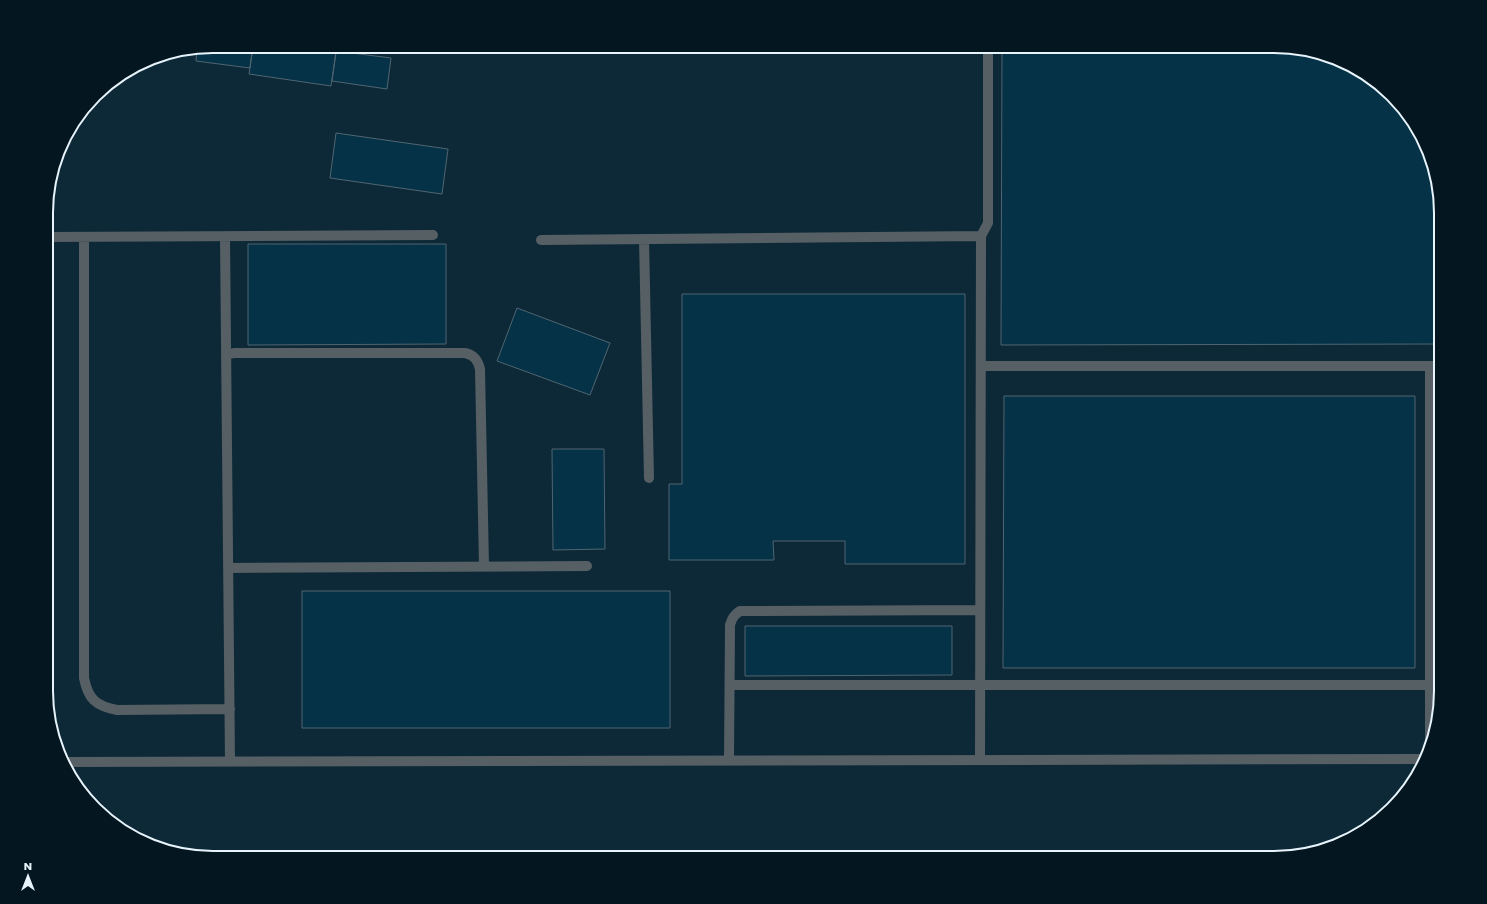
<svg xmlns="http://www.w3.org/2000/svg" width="1487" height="904" font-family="Poppins,sans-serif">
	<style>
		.built { fill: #0d2937 }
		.building { fill: #053246; stroke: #506571 }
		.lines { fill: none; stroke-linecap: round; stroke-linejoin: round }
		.lane { stroke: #565f64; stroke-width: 10 }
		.rim { fill: none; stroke: #e8f4fb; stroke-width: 2 }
	</style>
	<rect width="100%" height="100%" fill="#0c202a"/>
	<path class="built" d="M213,46h1062l43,6 40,16 34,27 27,34 22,72v501l-22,73 -27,34 -34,27 -72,21 -1074,1 -43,-6 -40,-16 -55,-52 -27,-71v-522l16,-52 40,-52 46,-28z"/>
	<path class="building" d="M213,46h40l-3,22 -54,-7 1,-12z
		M253,46h84l-6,40 -82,-12z
		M1002,46h273l43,6 40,16 34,27 27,34 22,72v143l-440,1z
		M336,51l55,7 -4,31 -55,-8z
		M336,133l112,16 -6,45 -112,-16z
		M248,244h198v100l-198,1z
		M682,294h283v270h-120v-23h-72l1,19h-105v-76h13z
		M517,308l93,35 -20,52 -93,-34z
		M1004,396h411v272h-412z
		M552,449h52l1,100 -52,1z
		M302,591h368v137h-368z
		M745,626h207v49l-207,1z"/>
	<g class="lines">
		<path class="lane" d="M981,236l7,-13v-177
			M47,237l386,-2
			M84,237v441c4,21 12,28 33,32l113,-1
			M225,237l5,525
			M644,239l5,239
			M541,240l440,-4 -1,524
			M226,355l8,-2h231c9,2 13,7 15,16l4,197
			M981,366h460
			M228,568l359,-2
			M1430,610h11
			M730,685h700
			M1430,739v-373
			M729,760l1,-135c2,-7 4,-10 10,-14l240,-1
			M66,762l1358,-3"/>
	</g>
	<path d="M0 0H1487V904H0ZM213 53H1274A160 160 0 0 1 1434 213V691A160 160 0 0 1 1274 851H213A160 160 0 0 1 53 691V213A160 160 0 0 1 213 53Z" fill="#041620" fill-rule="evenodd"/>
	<path class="rim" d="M213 53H1274A160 160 0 0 1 1434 213V691A160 160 0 0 1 1274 851H213A160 160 0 0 1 53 691V213A160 160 0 0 1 213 53Z"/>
	<g transform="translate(28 876)" stroke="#041620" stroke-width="3" paint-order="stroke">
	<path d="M0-3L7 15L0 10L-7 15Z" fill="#e8f4fb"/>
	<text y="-6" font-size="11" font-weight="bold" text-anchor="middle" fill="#e8f4fb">N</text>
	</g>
</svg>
